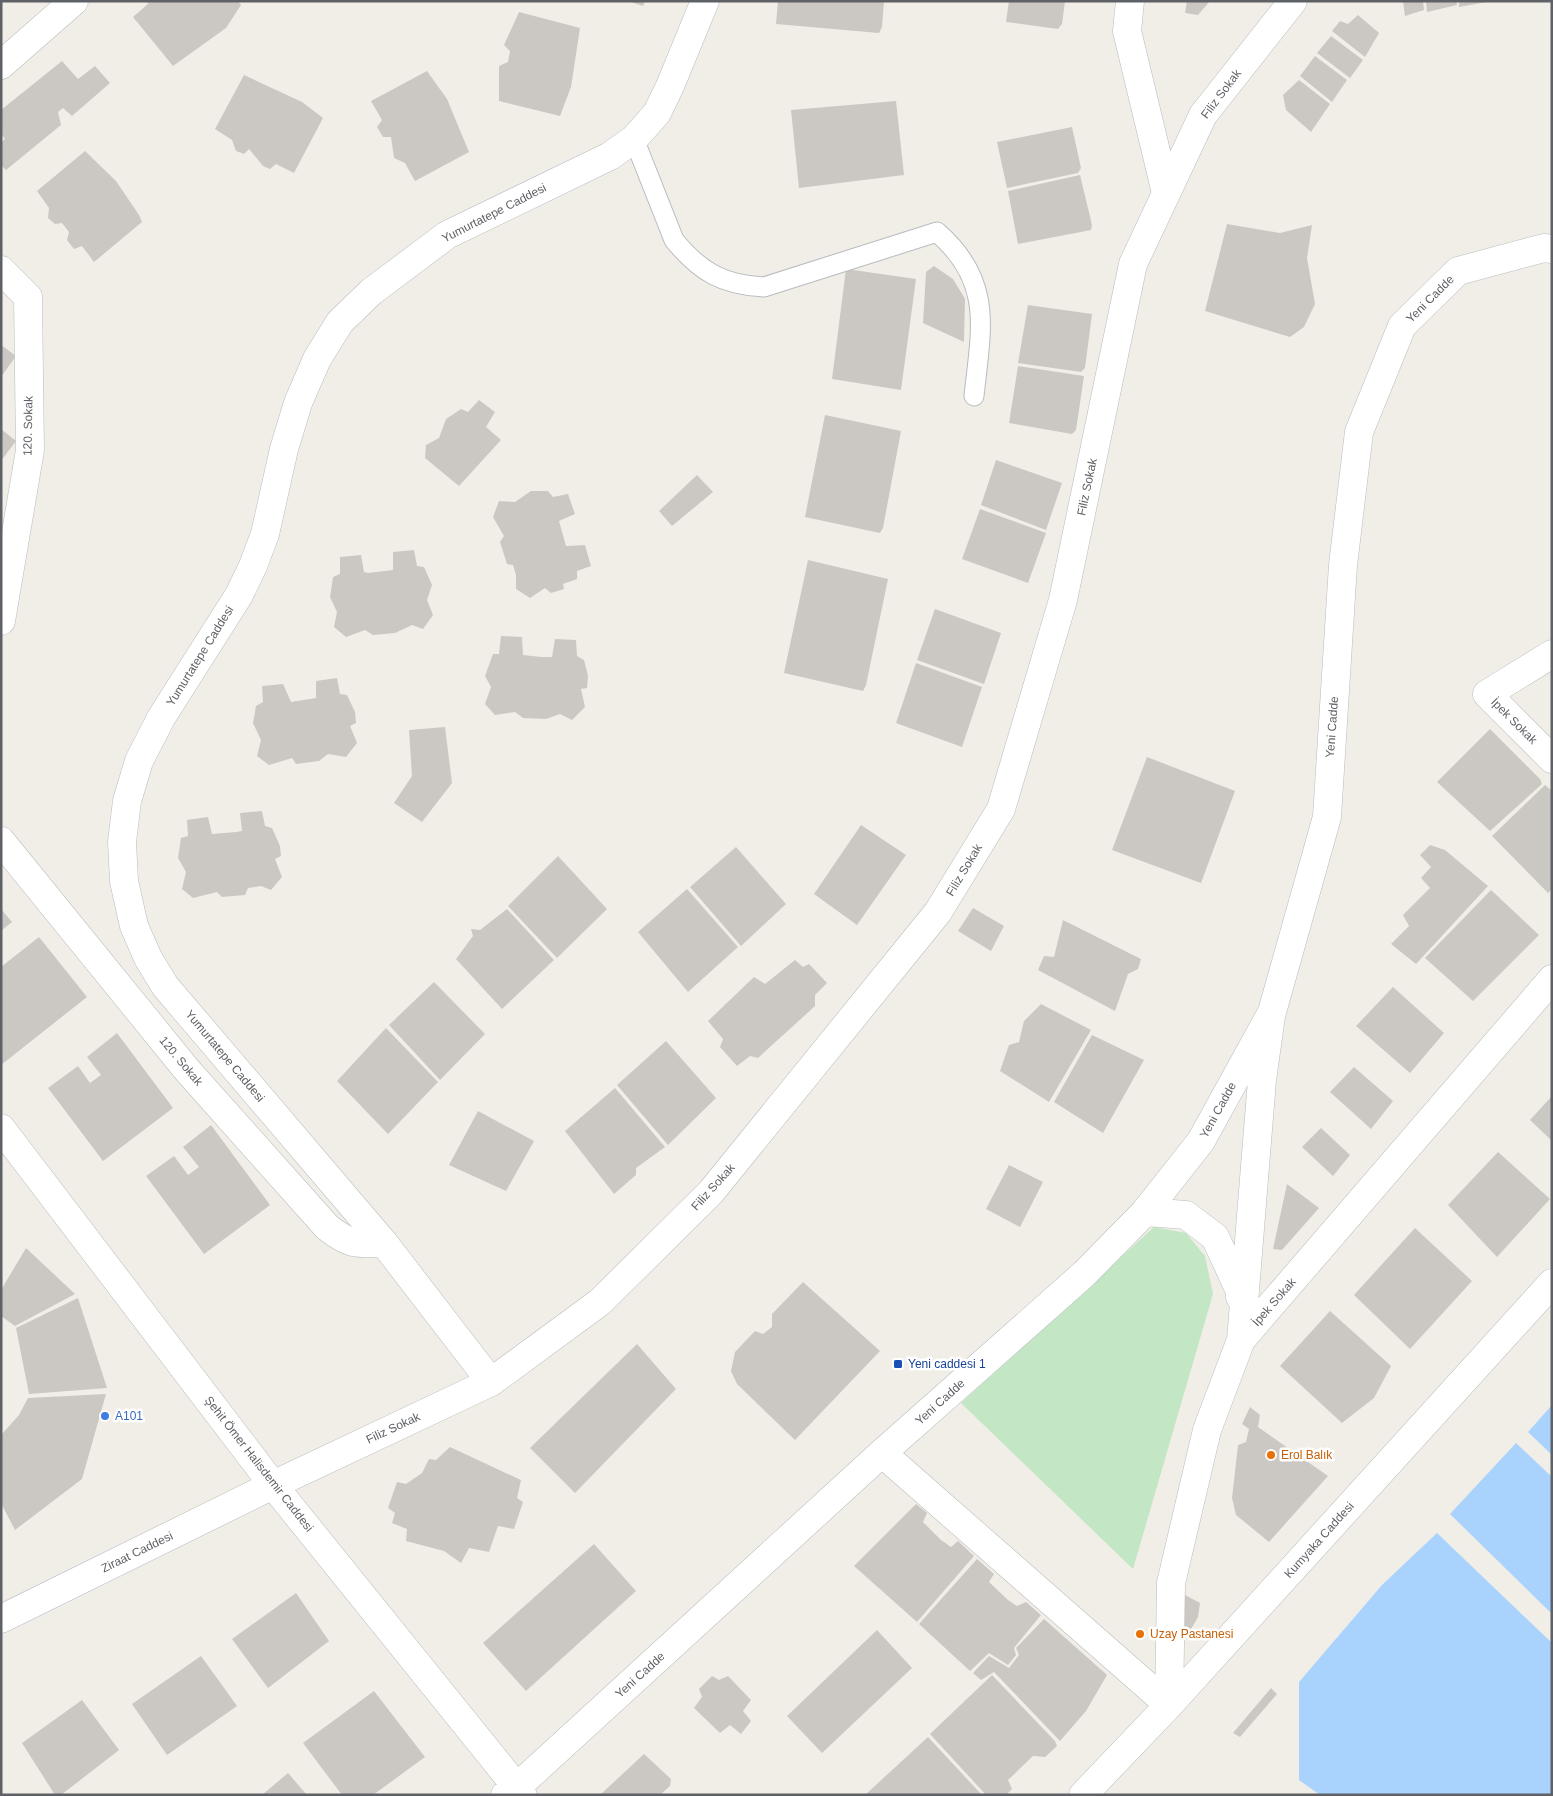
<svg xmlns="http://www.w3.org/2000/svg" width="1553" height="1796" font-family="Arial,sans-serif">
	<style>
		.green { fill: #c3e6c5 }
		.water { fill: #a9d3fd }
		.building { fill: #cbc8c3 }
		.lines { fill: none; stroke-linecap: round; stroke-linejoin: round }
		.lane-casing { stroke: #b8bbbf; stroke-width: 21 }
		.street-casing { stroke: #b8bbbf; stroke-width: 29 }
		.secondary-casing { stroke: #b9bcc1; stroke-width: 29 }
		.lane { stroke: #fff; stroke-width: 19 }
		.street { stroke: #fff; stroke-width: 28 }
		.secondary { stroke: #fff; stroke-width: 28 }
		.transit-dot { fill: #1a4fb4; stroke: #fff; stroke-width: 2 }
		.shop-dot { fill: #3f7fe0; stroke: #fff; stroke-width: 2 }
		.food-dot { fill: #e8710a; stroke: #fff; stroke-width: 2 }
		.labels { text-anchor: middle; stroke-width: 5; stroke-linejoin: round; paint-order: stroke }
		.street-label { font-size: 12px; fill: #5e6166; stroke: #fff }
		.transit-label { font-size: 12px; fill: #164399; stroke: #fff; text-anchor: start }
		.shop-label { font-size: 12px; fill: #366cbe; stroke: #fff; text-anchor: start }
		.food-label { font-size: 12px; fill: #c56008; stroke: #fff; text-anchor: start }
	</style>
	<rect width="100%" height="100%" fill="#f0eee6"/>
	<path class="green" d="M1154,1227l32,6 19,23 8,38 -80,275 -172,-166z"/>
	<path class="water" d="M1552,1405v50l-24,-23z
		M1516,1443l36,34v137l-102,-100z
		M1437,1533l115,110v152h-232l-21,-15v-98l83,-97z"/>
	<path class="building" d="M147,1h91l3,4 -15,23 -53,38 -40,-49 15,-13z
		M628,1h17l-2,5z
		M778,1h106l-2,26 -3,6 -103,-9z
		M1009,1h56l-3,23 -4,5 -52,-7z
		M1187,1h23l-12,14 -13,-2z
		M1403,1h20l1,9 -19,6z
		M1426,1h30l1,4 -30,7z
		M1459,1h26l1,1 -27,5z
		M519,12l61,16 -9,59 -11,29 -61,-15v-35l9,-4 2,-11 -6,-6z
		M1358,15l21,18 -14,24 -33,-26 8,-10 8,3z
		M1331,36l32,24 -13,18 -33,-25z
		M1315,56l32,24 -15,22 -32,-26z
		M62,61l16,18 17,-13 15,17 -38,33 -9,-8 -5,4 3,13 -55,45 -5,-5v-22l4,-4 -4,-6v-23z
		M427,71l20,28 22,53 -54,29 -10,-18 -11,-5 -3,-21h-8l-6,-10 5,-7 -11,-19z
		M244,75l58,27 21,16 -29,55 -18,-9 -6,5 -7,-3 -14,-17 -5,5 -8,-3 -4,-11 -17,-11z
		M1299,80l31,24 -19,28 -25,-22 -3,-15z
		M896,101l8,74 -105,13 -8,-78z
		M1072,127l9,41 -3,5 -71,15 -10,-46z
		M85,151l31,30 23,34 3,7 -48,40 -12,-16 -8,3 -7,-9 2,-8 -7,-9 -7,1 -7,-6 1,-10 -12,-17z
		M1080,175l12,50 -1,5 -73,14 -10,-53z
		M1227,224l53,9 32,-8 -5,33 8,46 -11,23 -14,10 -85,-26z
		M934,266l19,13 12,20 -1,43 -41,-19 3,-51z
		M846,269l70,10 -15,111 -69,-11z
		M1028,305l64,9 -7,54 -4,4 -63,-9z
		M1,345l15,11 -15,21z
		M1018,366l66,10 -8,54 -4,4 -63,-11z
		M479,400l16,12 -9,15 15,13 -42,46 -34,-28 1,-13 13,-7 7,-19 15,-10 7,3z
		M825,415l76,16 -18,97 -3,5 -75,-16z
		M1,429l15,12 -15,20z
		M996,460l66,23 -16,47 -65,-25z
		M697,475l16,17 -41,34 -13,-15z
		M531,491h17l5,6 15,-3 7,20 -16,7 7,25 19,-1 6,21 -14,5v8l-14,5 1,5 -13,4 -6,-5 -15,10 -14,-9v-14l-3,-10 -6,-1 -7,-22 4,-6 -11,-19 6,-16 16,1z
		M980,509l66,24 -18,50 -66,-24z
		M414,550l3,16 7,1 8,18 -5,15 6,15 -10,14 -11,-4 -17,8 -22,2 -8,-5 -19,7 -12,-10 3,-15 -7,-15 3,-20 7,-3v-17l21,-2 3,17 4,1 25,-3v-18z
		M808,560l80,19 -22,106 -3,6 -79,-18z
		M935,609l66,24 -17,51 -67,-24z
		M501,636l21,1 1,18 18,2h11l3,-18 21,1 1,16 7,4 4,16 -1,12 -6,1 4,18 -13,13 -12,-6 -14,5 -23,-1 -8,-6 -20,3 -10,-11 6,-17 -6,-11 8,-22h6z
		M916,663l66,24 -20,60 -66,-24z
		M337,678l3,16 7,1 8,17 1,11 -6,3 7,17 -11,14 -18,-3 -9,7 -23,3 -4,-6 -23,7 -12,-9 4,-16 -8,-17 3,-17 7,-4 -1,-16 21,-2 8,18 25,-4v-17z
		M445,727l7,56 -30,39 -28,-19 18,-27 -3,-46z
		M1490,729l50,50 2,5 -52,47 -53,-49z
		M1147,757l88,34 -34,92 -89,-33z
		M1545,785l7,6v98l-4,4 -56,-57z
		M262,811l3,15 7,2 8,18 1,10 -6,3 7,18 -11,13 -10,-4 -13,2 -3,7 -23,2 -5,-5 -24,6 -11,-9 4,-17 -8,-14 3,-20 7,-2 -1,-16 21,-3 4,17 24,-2 6,-1 -2,-18z
		M861,825l45,30 -49,70 -43,-31z
		M1430,845l15,5 43,36 -72,78 -25,-20 18,-18 -6,-11 27,-27 -9,-10 10,-11 -11,-12z
		M736,847l50,57 -45,42 -51,-59z
		M558,856l49,53 -50,49 -49,-52z
		M687,889l51,58 -50,45 -50,-60z
		M1491,890l48,45 -66,66 -48,-43z
		M973,908l31,18 -13,25 -33,-20z
		M1,909l11,13 -11,9z
		M507,909l47,51 -52,49 -46,-50 17,-23 -2,-7 9,1z
		M1063,920l78,39 -3,10 -10,5 -13,37 -77,-41 6,-14 10,1z
		M39,937l48,60 -86,68v-98z
		M795,960l8,7 6,-3 18,19 -12,12v11l-57,52 -8,-2 -13,10 -17,-19 3,-8 -15,-18 46,-44 11,7z
		M434,982l51,52 -45,46 -51,-55z
		M1393,987l51,46 -34,40 -54,-47z
		M1041,1004l50,26 -42,72 -49,-31 9,-26 10,-3 5,-21z
		M386,1028l52,54 -50,52 -51,-53z
		M117,1033l56,75 -70,53 -55,-73 30,-22 12,17 11,-8 -14,-18z
		M1092,1035l52,25 -41,73 -49,-31z
		M666,1041l50,57 -48,47 -51,-60z
		M1354,1067l39,34 -22,28 -41,-37z
		M615,1088l50,59 -29,21v7l-22,19 -49,-63z
		M1552,1096v45l-22,-21z
		M478,1111l56,30 -28,50 -57,-26z
		M211,1125l59,80 -66,49 -58,-78 28,-20 14,19 11,-8 -16,-20z
		M1321,1128l29,27 -17,21 -31,-29z
		M1498,1152l52,47 -53,58 -49,-52z
		M1009,1165l34,17 -23,45 -34,-18z
		M1287,1184l32,24 -37,42 -9,-1z
		M1415,1228l57,53 -62,68 -56,-54z
		M26,1248l49,46 -60,32 -14,-10v-26z
		M803,1282l77,69 -85,89 -58,-56 -6,-13 4,-19 20,-21 8,3 9,-7v-13z
		M78,1298l29,90 -78,6 -13,-66z
		M1330,1311l61,55 -17,32 -32,25 -62,-57z
		M637,1344l39,45 -101,104 -45,-45z
		M106,1394l-24,85 -67,51 -14,-27v-68l18,-20 9,-17z
		M1250,1407l10,8 -2,12 70,49 -59,66 -33,-27 -4,-17 6,-53 8,-3 3,-13 -7,-5z
		M450,1447l71,33 -4,18 6,4 -9,27 -16,-3 -9,26 -20,-4 -8,15 -17,-12 -38,-10 1,-12 -15,-6 3,-10 -7,-5 9,-26 9,2 16,-11 7,-14 7,1z
		M916,1504l11,9 -4,9 18,18 10,7 7,-6 16,15 -57,66 -63,-56z
		M594,1544l42,47 -110,100 -43,-48z
		M977,1559l17,15 -5,8 19,18 9,6 9,-4 15,13 -27,33 2,7 -8,10 -19,-12 -19,18 -51,-47z
		M296,1593l33,48 -61,47 -36,-49z
		M1183,1594l17,9 -2,14 -8,14 -18,-11z
		M1044,1619l63,56 -21,36 -26,30 -66,-69 -13,8 -8,-7 16,-17 20,12 10,-13 -3,-7z
		M877,1630l35,38 -90,85 -35,-37z
		M201,1656l36,50 -70,49 -35,-51z
		M992,1675l63,66 2,5 -12,11 -12,-1 -25,24 4,9 -6,6h-20l-56,-61z
		M712,1676l7,4 9,-4 23,24 -8,11 8,10 -10,13 -11,-9 -10,8 -26,-25 8,-11 -3,-8z
		M1271,1688l6,6 -37,43 -7,-4z
		M374,1691l51,66 -52,38h-31l-39,-52z
		M82,1700l37,50 -58,45h-6l-33,-52z
		M928,1737l54,58h-117z
		M644,1754l27,25 -1,7 -10,9h-60z
		M288,1773l19,22h-45z"/>
	<g class="lines">
		<defs>
			<path id="lane" d="M634,139l40,101c26,32 49,45 90,47l173,-55c57,50 44,97 37,164"/>
			<path id="street" d="M1130,1l-3,30 39,162
				M1,270l27,27 2,153 -29,171
				M1552,654l-65,40 65,65
				M1,841l186,229 140,157c22,18 30,17 57,16
				M1145,1212l41,3 29,22 25,54v6
				M1241,1340l21,-260 9,-64
				M882,1453l287,252
				M1,1619l272,-134 218,-103 109,-80 111,-110 227,-280 63,-103 62,-209 70,-336 70,-149 90,-114
				M1169,1705l2,-122 36,-153 34,-90 311,-361"/>
			<path id="secondary" d="M1,65l73,-64
				M1,1128l272,357 250,310
				M491,1382l-107,-139 -219,-257 -17,-28 -14,-32 -10,-45 -2,-39 5,-41 12,-40 22,-43 78,-123 14,-29 12,-32 19,-85 14,-46 19,-44 23,-37 31,-30 76,-57 163,-79 24,-17 23,-26 13,-27 35,-85
				M505,1795l12,-8 365,-334 202,-179 61,-62 56,-71 71,-129 55,-195 16,-252 16,-133 43,-106 56,-55 86,-23 8,1
				M1083,1795l86,-90 383,-422"/>
		</defs>
		<use href="#lane" class="lane-casing"/>
		<use href="#street" class="street-casing"/>
		<use href="#secondary" class="secondary-casing"/>
		<use href="#lane" class="lane"/>
		<use href="#street" class="street"/>
		<use href="#secondary" class="secondary"/>
	</g>
	<rect class="transit-dot" x="893" y="1359" width="10" height="10" rx="2.5"/>
	<circle class="shop-dot" cx="105" cy="1416" r="5"/>
	<g class="food-dot">
		<circle cx="1271" cy="1455" r="5"/>
		<circle cx="1140" cy="1634" r="5"/>
	</g>
	<g class="labels">
		<g class="street-label">
			<text transform="translate(1221 94) rotate(-53)" y="4">Filiz Sokak</text>
			<text transform="translate(494 213) rotate(-27)" y="4">Yumurtatepe Caddesi</text>
			<text transform="translate(1430 299) rotate(-45)" y="4">Yeni Cadde</text>
			<text transform="translate(28 426) rotate(-89)" y="4">120. Sokak</text>
			<text transform="translate(1087 487) rotate(-78)" y="4">Filiz Sokak</text>
			<text transform="translate(200 656) rotate(-58)" y="4">Yumurtatepe Caddesi</text>
			<text transform="translate(1514 721) rotate(45)" y="4">İpek Sokak</text>
			<text transform="translate(1332 727) rotate(-86)" y="4">Yeni Cadde</text>
			<text transform="translate(964 870) rotate(-59)" y="4">Filiz Sokak</text>
			<text transform="translate(225 1056) rotate(50)" y="4">Yumurtatepe Caddesi</text>
			<text transform="translate(181 1061) rotate(50)" y="4">120. Sokak</text>
			<text transform="translate(1218 1110) rotate(-61)" y="4">Yeni Cadde</text>
			<text transform="translate(713 1187) rotate(-48)" y="4">Filiz Sokak</text>
			<text transform="translate(1274 1302) rotate(-49)" y="4">İpek Sokak</text>
			<text transform="translate(940 1402) rotate(-42)" y="4">Yeni Cadde</text>
			<text transform="translate(393 1428) rotate(-25)" y="4">Filiz Sokak</text>
			<text transform="translate(259 1464) rotate(52)" y="4">Şehit Ömer Halisdemir Caddesi</text>
			<text transform="translate(1319 1540) rotate(-48)" y="4">Kumyaka Caddesi</text>
			<text transform="translate(137 1552) rotate(-26)" y="4">Ziraat Caddesi</text>
			<text transform="translate(640 1675) rotate(-42)" y="4">Yeni Cadde</text>
		</g>
		<g class="transit-label">
			<text x="908" y="1368">Yeni caddesi 1</text>
		</g>
		<g class="shop-label">
			<text x="115" y="1420">A101</text>
		</g>
		<g class="food-label">
			<text x="1281" y="1459">Erol Balık</text>
			<text x="1150" y="1638">Uzay Pastanesi</text>
		</g>
	</g>
	<rect width="1553" height="1796" fill="none" stroke="#5e6166" stroke-width="5"/>
</svg>
